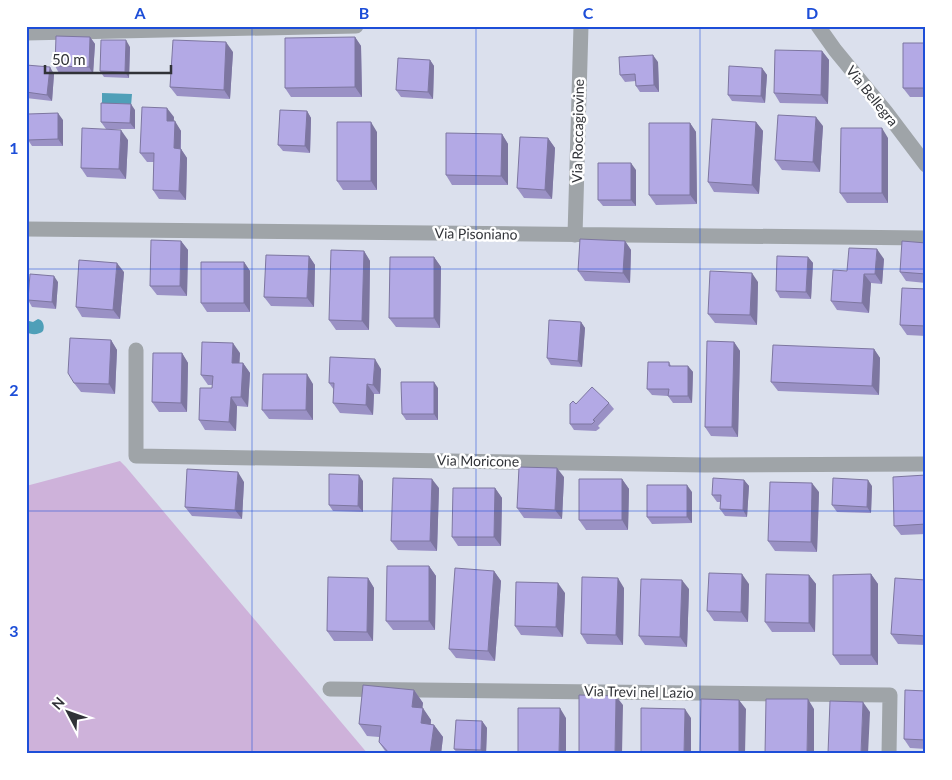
<svg xmlns="http://www.w3.org/2000/svg" width="952" height="780" font-family="Lato,sans-serif">
	<style>
		.green { fill: #ceb2da }
		.water { fill: #4f9fb8 }
		.lines { fill: none; stroke-linecap: round; stroke-linejoin: round }
		.minor { stroke: #9fa4a8; stroke-width: 15 }
		.wall { fill: #9a91c5 }
		.shaded-wall { fill: #7d76a0 }
		.building { fill: #b3a9e5; stroke: #7d76a0 }
		.grid { fill: none; stroke: #1d4ed8; stroke-width: 1; stroke-opacity: 0.55 }
		.labels { text-anchor: middle; stroke-width: 5; stroke-linejoin: round; paint-order: stroke }
		.street-label { font-size: 14px; fill: #303237; stroke: #fff }
		.neatline { fill: none; stroke: #1d4ed8; stroke-width: 2 }
		.grid-label { font-size: 16px; text-anchor: middle; font-weight: bold; fill: #1d4ed8 }
	</style>
	<rect width="100%" height="100%" fill="#dbe0ed"/>
	<path class="green" d="M120,461l6,6 242,287h-342v-268z"/>
	<path class="water" d="M102,93l30,1 -1,12 -29,-1z
		M38,319c5,1 7,7 5,12 -4,4 -12,4 -17,1v-10l3,-1 4,1z"/>
	<g class="lines">
		<path class="minor" d="M818,26l17,24 51,62 40,53
			M26,33l330,-7
			M26,229l900,9
			M575,235l6,-209
			M136,350v106l569,9 221,-1
			M330,689l560,6 -1,59"/>
	</g>
	<path class="wall" d="M90,37l5,7 -2,30 -34,-1 -4,-7z
		M355,37l6,9 1,51h-71l-6,-9z
		M926,43v54h-16l-7,-9z
		M130,47l-1,31 -25,-1 -4,-6z
		M822,51l7,9 -1,44 -48,-1 -6,-10z
		M233,52l-3,47 -53,-3 -7,-9z
		M430,60l4,6 -1,33 -32,-2 -5,-7z
		M658,62l1,30h-19l-4,-6v-5l-11,1 -5,-7z
		M26,65l28,9 -2,27 -26,-3z
		M762,68l5,7 -2,28 -33,-2 -4,-6z
		M135,110v19h-29l-5,-7z
		M307,111l4,7 -1,35 -27,-2 -5,-6z
		M174,117v4l7,10v18l6,9 -1,42 -27,-1 -6,-9 1,-28h-7l-7,-9z
		M63,120v26h-31l-4,-6z
		M756,122l7,9 -4,63 -45,-2 -6,-10z
		M690,123l6,9 1,72 -41,1 -7,-10z
		M823,126l-3,46 -38,-2 -7,-10z
		M377,132v58h-34l-6,-9z
		M502,134l6,10v41h-56l-6,-10z
		M548,138l7,10 -3,51 -28,-1 -7,-10z
		M888,138v65h-41l-7,-10z
		M128,140l-2,39 -39,-2 -6,-9z
		M636,170v36h-33l-5,-6z
		M181,241l7,9 -1,46 -30,-1 -7,-9z
		M625,241l6,9 -1,33 -45,-2 -7,-10z
		M926,243v40l-20,-2 -6,-9z
		M364,251l6,10 -1,69h-33l-7,-10z
		M309,256l6,9 -1,42 -43,-1 -7,-9z
		M434,257l7,10 -1,61 -44,-1 -7,-9z
		M808,257l5,6 -2,36 -31,-1 -4,-7z
		M884,259l-2,25 -11,-1 -2,30 -32,-3 -6,-9 16,-30z
		M244,262l6,9v41h-43l-6,-9z
		M124,272l-4,47 -38,-2 -6,-10z
		M58,282l-2,27 -24,-2 -4,-7z
		M758,282l-1,43 -42,-2 -7,-9z
		M926,289v47l-19,-1 -7,-10z
		M581,322l4,6 -3,39 -31,-2 -4,-7z
		M111,340l6,10 -2,44 -34,-2 -7,-9z
		M734,342l6,9 -2,86 -27,-1 -6,-9z
		M874,349l6,9 -1,37 -101,-4 -7,-9z
		M182,353l6,10 -1,49h-28l-7,-10z
		M240,353l-1,10h4l7,10 -2,34 -11,-1 -1,25 -31,-1 -6,-10 13,-32v-3h-4l-7,-10z
		M669,362l2,4h17l5,6 -1,31h-19l-5,-7 -16,-1 -5,-6z
		M381,369l-1,25h-6l-1,21 -33,-2 -7,-10 1,-13 -5,-7z
		M313,384v36l-44,-1 -7,-9z
		M438,388v32h-32l-4,-6z
		M609,403l5,6 -16,17 2,2 -4,3 -22,-1 -4,-6 6,-20z
		M926,475v59l-25,1 -7,-9z
		M564,477l-2,42 -38,-1 -7,-10z
		M622,479l7,10 -1,41h-42l-7,-10z
		M744,480l5,6 -2,31 -22,-1 -5,-7v-7h-3l-5,-7z
		M363,481v31l-30,-1 -4,-6z
		M244,482l-2,37 -50,-3 -7,-9z
		M872,486l-1,27 -34,-1 -5,-7z
		M439,488l-2,63 -39,-1 -7,-9z
		M495,488l7,10 -1,48h-43l-6,-9z
		M692,492v31l-40,1 -5,-7z
		M819,492l-2,60 -42,-1 -7,-10z
		M429,566l7,10 -1,54h-42l-7,-9z
		M494,571l7,10 -6,80 -39,-3 -7,-9z
		M871,574l7,10v81h-38l-7,-10z
		M809,575l7,9 -1,48h-43l-7,-10z
		M368,578l6,10 -1,53h-39l-7,-10z
		M926,580v65l-28,-1 -7,-10z
		M749,584l-1,38 -34,-1 -7,-10z
		M624,588l-1,57 -36,-1 -6,-10z
		M689,589l-2,58 -42,-2 -6,-9z
		M565,593l-2,44 -42,-2 -6,-9z
		M414,690l9,13 -1,5 9,12v4l3,1 9,12 -2,17h-54l-8,-12v-5l-12,-1 -8,-12z
		M926,691v58l-16,-1 -6,-9z
		M482,721l5,7 -1,26h-28l-4,-5z"/>
	<path class="shaded-wall" d="M90,37l5,7 -2,30 -4,-7z
		M355,37l6,9 1,51 -7,-10z
		M126,40l4,7 -1,31 -4,-6z
		M226,42l7,10 -3,47 -6,-9z
		M822,51l7,9 -1,44 -7,-9z
		M653,55l5,7 1,30 -5,-7z
		M430,60l4,6 -1,33 -5,-7z
		M50,67l4,7 -2,27 -5,-6z
		M762,68l5,7 -2,28 -4,-7z
		M131,104l4,6v19l-5,-6z
		M167,108l7,9 -1,13 -6,-9z
		M307,111l4,7 -1,35 -5,-7z
		M58,113l5,7v26l-5,-7z
		M816,117l7,9 -3,46 -7,-10z
		M175,121l6,10 -1,27 -6,-10z
		M371,122l6,10v58l-6,-9z
		M756,122l7,9 -4,63 -7,-9z
		M690,123l6,9 1,72 -7,-9z
		M882,128l6,10v65l-6,-10z
		M121,130l7,10 -2,39 -7,-10z
		M502,134l6,10v41l-7,-9z
		M548,138l7,10 -3,51 -7,-9z
		M181,149l6,9 -1,42 -7,-9z
		M631,163l5,7v36l-5,-6z
		M181,241l7,9 -1,46 -7,-10z
		M625,241l6,9 -1,33 -7,-10z
		M26,248l3,4 -2,28 -1,-1z
		M877,249l7,10 -2,25 -7,-10z
		M364,251l6,10 -1,69 -7,-9z
		M309,256l6,9 -1,42 -7,-9z
		M434,257l7,10 -1,61 -6,-10z
		M808,257l5,6 -2,36 -5,-7z
		M244,262l6,9v41l-6,-9z
		M117,263l7,9 -4,47 -7,-9z
		M752,273l6,9 -1,43 -7,-10z
		M864,274l7,9 -2,30 -7,-10z
		M54,276l4,6 -2,27 -4,-7z
		M581,322l4,6 -3,39 -4,-6z
		M111,340l6,10 -2,44 -6,-10z
		M734,342l6,9 -2,86 -6,-10z
		M233,343l7,10 -1,19 -7,-9z
		M874,349l6,9 -1,37 -7,-9z
		M182,353l6,10 -1,49 -6,-9z
		M375,359l6,10 -1,25 -7,-9z
		M243,363l7,10 -2,34 -7,-10z
		M688,366l5,6 -1,31 -4,-7z
		M307,374l6,10v36l-7,-10z
		M434,382l4,6v32l-4,-6z
		M367,384l7,10 -1,21 -7,-10z
		M231,397l6,9 -1,25 -7,-9z
		M557,468l7,9 -2,42 -7,-9z
		M238,472l6,10 -2,37 -7,-9z
		M359,475l4,6v31l-5,-6z
		M432,479l7,9 -2,63 -7,-10z
		M622,479l7,10 -1,41 -6,-10z
		M744,480l5,6 -2,31 -4,-7z
		M868,480l4,6 -1,27 -4,-6z
		M812,483l7,9 -2,60 -6,-10z
		M687,485l5,7v31l-5,-6z
		M495,488l7,10 -1,48 -7,-9z
		M429,566l7,10 -1,54 -6,-9z
		M494,571l7,10 -6,80 -7,-10z
		M742,574l7,10 -1,38 -7,-10z
		M871,574l7,10v81l-7,-10z
		M809,575l7,9 -1,48 -6,-9z
		M368,578l6,10 -1,53 -6,-9z
		M618,578l6,10 -1,57 -7,-10z
		M682,580l7,9 -2,58 -7,-10z
		M558,583l7,10 -2,44 -7,-10z
		M414,690l9,13 -2,16 -9,-12z
		M616,696l7,9 -1,49h-7z
		M808,699l6,10v45h-7z
		M739,700l7,9 -1,45h-6z
		M863,702l7,10 -2,42h-7z
		M423,708l8,12 -2,16 -8,-13z
		M560,708l6,10v36h-7z
		M685,709l6,9v36h-7z
		M482,721l5,7 -1,26h-3l-2,-4z
		M434,725l9,12 -2,17h-11z"/>
	<path class="building" d="M56,36l34,1 -1,30 -34,-1z
		M355,37v50l-70,1v-50z
		M101,40h25l-1,32 -25,-1z
		M173,40l53,2 -2,48 -54,-3z
		M903,43h23v45h-23z
		M775,50l47,1 -1,44 -47,-2z
		M653,55l1,30 -18,1 -1,-12 -15,1 -1,-18z
		M398,58l32,2 -2,32 -32,-2z
		M26,65l24,2 -3,28 -21,-3z
		M729,66l33,2 -1,28 -33,-1z
		M101,103l30,1 -1,19 -29,-1z
		M142,107l25,1v13h8l-1,27 7,1 -2,42 -26,-1 1,-37h-14z
		M280,110l27,1 -2,35 -27,-1z
		M58,113v26l-30,1v-26z
		M778,115l38,2 -3,45 -38,-2z
		M712,119l44,3 -4,63 -44,-3z
		M337,122h34v59h-34z
		M649,123h41v72h-41z
		M82,128l39,2 -2,39 -38,-1z
		M841,128h41v65h-42z
		M446,133l56,1 -1,42 -55,-1z
		M520,137l28,1 -3,52 -28,-2z
		M598,163h33v37h-33z
		M580,239l45,2 -2,32 -45,-2z
		M151,240l30,1 -1,45h-30z
		M902,241l24,2v31l-26,-2z
		M849,248l28,1 -2,25h-11l-2,29 -31,-2 2,-31 14,1z
		M331,250l33,1 -2,70 -33,-1z
		M266,255l43,1 -2,42 -43,-1z
		M777,256l31,1 -2,35 -30,-1z
		M390,257h44v61h-45z
		M79,260l38,3 -4,47 -37,-3z
		M201,262h43v41h-43z
		M710,271l42,2 -2,42 -42,-1z
		M30,274l24,2 -2,26 -24,-2z
		M902,288l24,1v37l-26,-1z
		M549,320l32,2 -3,39 -31,-3z
		M70,338l41,2 -2,44 -35,-1 -6,-10z
		M707,341l27,1 -2,85h-27z
		M202,342l31,1 -1,20h11l-2,34h-10l-2,25 -30,-2 1,-32h12l1,-12 -12,-1z
		M773,345l101,4 -2,37 -101,-4z
		M153,353h29l-1,50 -29,-1z
		M330,357l45,2 -2,26 -6,-1 -1,21 -33,-2 1,-20h-5z
		M648,362h21v4h19v30h-20l1,-7h-22z
		M263,374h44l-1,36h-44z
		M401,382h33v32h-32z
		M592,387l17,16 -16,17 2,1 -3,3h-22v-20l3,-3 3,3z
		M519,467l38,1 -2,42 -38,-2z
		M187,469l51,3 -3,38 -50,-3z
		M329,474l30,1 -1,31 -29,-1z
		M926,475v49l-32,2 -1,-49z
		M393,478l39,1 -2,62h-39z
		M713,478l31,2 -1,30 -23,-1 1,-14h-9z
		M833,478l35,2 -1,27 -35,-2z
		M579,479h43v41h-43z
		M770,482l42,1 -1,59 -43,-1z
		M647,485h40v32h-40z
		M453,488h42l-1,49h-42z
		M387,566h42v55h-43z
		M455,568l39,3 -6,80 -39,-2z
		M709,573l33,1 -1,38 -34,-1z
		M766,574l43,1v48l-44,-1z
		M871,574v81h-38v-80z
		M328,577l40,1 -1,54 -40,-1z
		M582,577l36,1 -2,57 -35,-1z
		M895,578l31,2v56l-35,-2z
		M641,579l41,1 -2,57 -41,-1z
		M516,582l42,1 -2,44 -41,-1z
		M363,685l51,5 -2,17 11,1 -2,15 13,2 -4,29h-40l-11,-12 2,-16 -22,-2z
		M905,690l21,1v49l-22,-1z
		M579,695l37,1 -1,58h-36z
		M701,699l38,1v54h-39z
		M766,699h42l-1,55h-42z
		M830,701l33,1 -2,52 -33,-1z
		M518,708h42l-1,46h-41z
		M641,708l44,1 -1,45h-43z
		M456,720l26,1 -1,29 -27,-1z"/>
	<path class="grid" d="M252,26v728M476,26v728M700,26v728M26,269h900M26,511h900"/>
	<g class="labels">
		<g class="street-label">
			<text transform="translate(872 96) rotate(51)" y="5">Via Bellegra</text>
			<text transform="translate(578 131) rotate(-89)" y="5">Via Roccagiovine</text>
			<text transform="translate(476 234) rotate(1)" y="5">Via Pisoniano</text>
			<text transform="translate(478 461) rotate(1)" y="5">Via Moricone</text>
			<text transform="translate(639 692) rotate(1)" y="5">Via Trevi nel Lazio</text>
		</g>
	</g>
	<rect width="952" height="780" fill="none" stroke="#ffffff" stroke-width="55"/>
	<g transform="translate(68 712) rotate(311)" stroke="#ffffff" stroke-width="4" paint-order="stroke">
	<path d="M0-4L9 19L0 12L-9 19Z" fill="#303237"/>
	<text y="-8" font-size="14" font-weight="bold" text-anchor="middle" fill="#303237">N</text>
	</g>
	<path d="M45 65v8h126v-8" fill="none" stroke="#303237" stroke-width="2.5"/>
	<text x="52" y="65" font-size="15" fill="#303237" stroke="#ffffff" stroke-width="4" paint-order="stroke">50 m</text>
	<rect x="28" y="28" width="896" height="724" class="neatline"/>
	<g class="grid-label">
		<text x="140" y="19">A</text>
		<text x="364" y="19">B</text>
		<text x="588" y="19">C</text>
		<text x="812" y="19">D</text>
		<text x="14" y="154">1</text>
		<text x="14" y="396">2</text>
		<text x="14" y="637">3</text>
	</g>
</svg>
